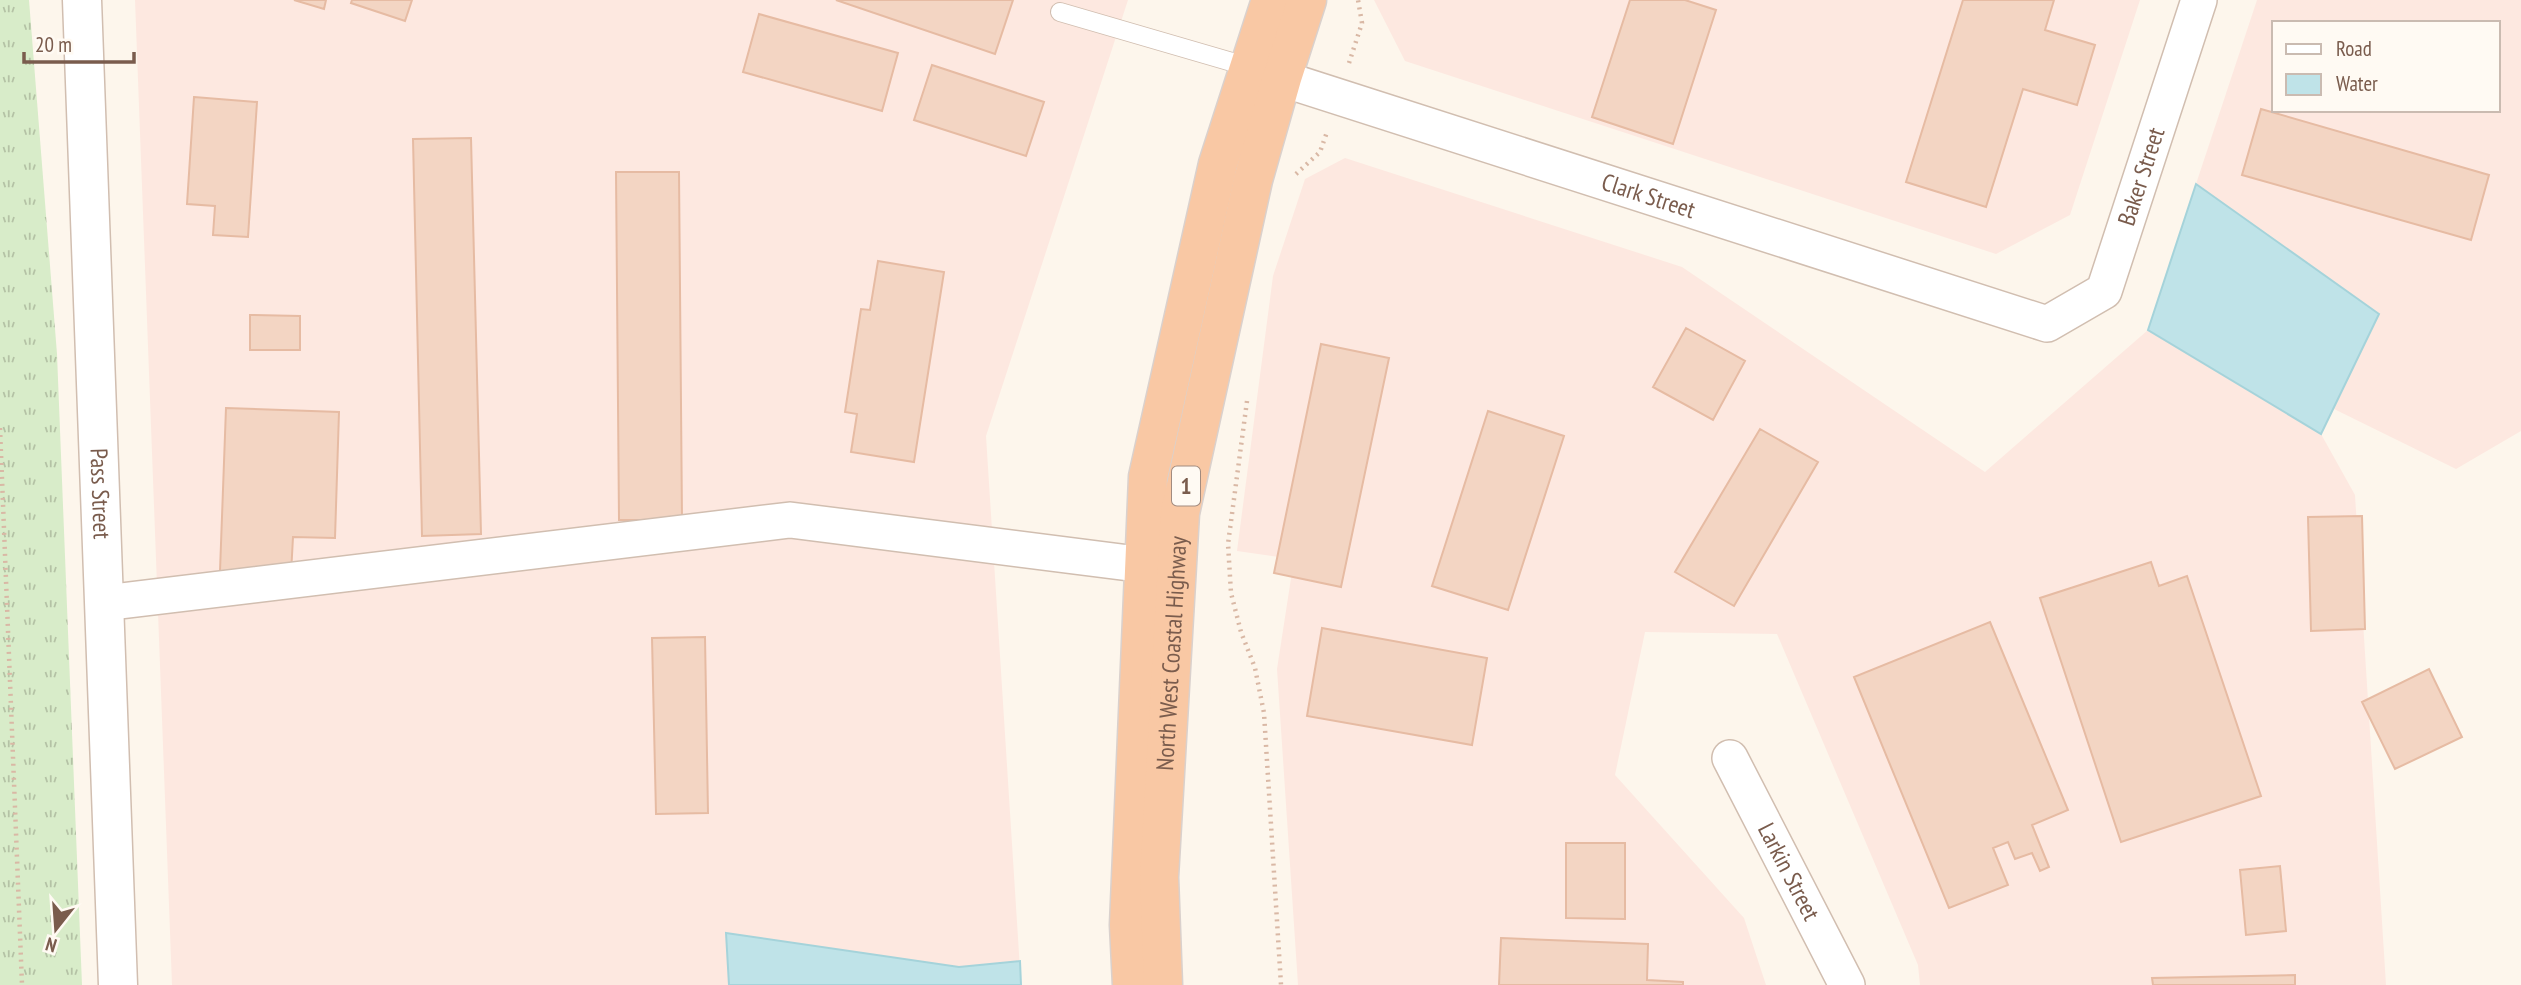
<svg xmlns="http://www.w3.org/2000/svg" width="2521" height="985" font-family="'PT Sans Narrow',sans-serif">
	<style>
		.commercial { fill: #fde8e0; fill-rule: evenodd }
		.grass { fill: url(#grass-tufts) }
		.water { fill: #bfe3e8; stroke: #a5d3da; stroke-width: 2 }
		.building { fill: #f3d5c3; stroke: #e6bba3; stroke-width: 2 }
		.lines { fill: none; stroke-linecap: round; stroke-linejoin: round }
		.service-casing { stroke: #d1beb0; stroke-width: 20 }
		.minor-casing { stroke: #d1beb0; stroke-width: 38 }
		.tertiary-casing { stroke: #d1beb0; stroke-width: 41 }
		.trunk-casing { stroke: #dad1cd; stroke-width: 41 }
		.path { stroke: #d9b8a5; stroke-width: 4.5; stroke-dasharray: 2 5; stroke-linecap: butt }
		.service { stroke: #fff; stroke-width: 18 }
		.minor { stroke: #fff; stroke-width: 35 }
		.tertiary { stroke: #fff; stroke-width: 38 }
		.trunk { stroke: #f9c8a4; stroke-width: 38 }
		.labels { text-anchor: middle; stroke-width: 5; stroke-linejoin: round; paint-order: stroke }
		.shield { fill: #fffaf3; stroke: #a28b7f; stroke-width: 2 }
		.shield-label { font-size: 23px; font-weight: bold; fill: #7a5c4d }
		.street-label { font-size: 24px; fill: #7a5c4d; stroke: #fffaf3 }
	</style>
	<defs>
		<pattern id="grass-tufts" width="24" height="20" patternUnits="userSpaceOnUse" patternTransform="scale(1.75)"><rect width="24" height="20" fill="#d8ecc9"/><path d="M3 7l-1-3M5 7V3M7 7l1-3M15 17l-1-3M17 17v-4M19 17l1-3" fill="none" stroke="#b4c2a5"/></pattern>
	</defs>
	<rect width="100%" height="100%" fill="#fdf6ec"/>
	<path class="commercial" d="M135,0h993l-142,436 35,549h-849z
		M1374,0h766l-70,215 -74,39 -591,-193z
		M2257,0h264v431l-65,38 -122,-60 45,-95 -183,-130zM2274,23h224v87h-224z
		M1345,158l337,109 303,205 163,-142 173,104 34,61 31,490h-466l-2,-20 -141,-331 -132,-2 -30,143 129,143 22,67h-468l-21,-316 17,-110 -57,-8 36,-275 32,-97z"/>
	<path class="grass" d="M0,0h29l28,354 25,631h-82z"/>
	<path class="water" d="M2196,184l183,130 -58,120 -173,-104z
		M726,933l233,34 61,-6 1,24h-292z"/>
	<path class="building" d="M294,0h32l-2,9z
		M352,0h60l-7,21 -54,-18z
		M836,0h177l-18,54z
		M1630,0h55l31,10 -43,134 -81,-27z
		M1963,0h91l-9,30 50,15 -18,60 -54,-16 -37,118 -80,-25z
		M759,14l139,39 -16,58 -139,-39z
		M932,65l112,37 -18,54 -112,-36z
		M194,97l63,5 -9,135 -35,-2 2,-29 -28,-2z
		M2261,109l228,66 -18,65 -229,-65z
		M471,138l10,396 -59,2 -9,-397z
		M616,172h63l3,348h-63z
		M878,261l66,11 -30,190 -63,-10 6,-38 -12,-2 16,-103 9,1z
		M250,315l50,1v34h-50z
		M1686,328l59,33 -32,59 -60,-33z
		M1321,344l68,14 -48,229 -67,-14z
		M226,408l113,4 -4,126 -42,-1 -2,37 -71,-3z
		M1488,411l76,25 -56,174 -76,-24z
		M1760,429l58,33 -84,144 -59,-34z
		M2362,516l3,113 -54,2 -3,-114z
		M2151,562l8,24 28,-10 74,220 -140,46 -81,-244z
		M1990,622l78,188 -36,15 17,42 -9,4 -8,-18 -17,6 -7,-17 -15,6 15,37 -59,23 -95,-231z
		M1322,628l165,30 -15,87 -165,-29z
		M705,637l3,176 -52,1 -4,-176z
		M2429,669l33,68 -67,32 -33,-67z
		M1566,843h59v76l-59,-1z
		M2280,866l6,65 -40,4 -6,-65z
		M1501,938l147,6 -1,36 36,2v3h-184z
		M2295,975v10h-142l-1,-7z"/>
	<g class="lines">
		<defs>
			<path id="service" d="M1060,12l189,55"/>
			<g id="minor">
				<path id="s1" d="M1255,70l792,254 57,-33 95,-291"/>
				<path d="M104,603l686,-83 355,45"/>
				<path id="s2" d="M1730,758l117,227"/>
			</g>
			<g id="tertiary">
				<path id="s3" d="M82,0l36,985"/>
			</g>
			<g id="trunk">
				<path d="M1132,985l-3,-60 19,-448 70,-313 53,-164"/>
				<path id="s4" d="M1163,985l-4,-108 21,-364 73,-333 29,-102 25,-78"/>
			</g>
		</defs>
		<use href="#service" class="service-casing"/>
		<use href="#minor" class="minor-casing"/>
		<use href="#tertiary" class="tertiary-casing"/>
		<use href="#trunk" class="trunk-casing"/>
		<path class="path" d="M1349,63l13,-40 -4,-23
			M1296,174l24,-22 7,-20
			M1247,401l-19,143 3,49 10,39 14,36 9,45 17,272
			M0,428l22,557"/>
		<use href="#service" class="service"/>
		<use href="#minor" class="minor"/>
		<use href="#tertiary" class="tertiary"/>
		<use href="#trunk" class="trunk"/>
	</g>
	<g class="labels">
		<rect class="shield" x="1172" y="466.5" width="28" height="39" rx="5"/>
		<g class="shield-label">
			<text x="1186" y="494">1</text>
		</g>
		<g class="street-label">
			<text dy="8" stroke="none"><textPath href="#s1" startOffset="1018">Baker Street</textPath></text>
			<text dy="8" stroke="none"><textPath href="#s1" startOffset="413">Clark Street</textPath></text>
			<text dy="8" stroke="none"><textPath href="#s3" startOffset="494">Pass Street</textPath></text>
			<text dy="8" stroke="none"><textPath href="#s4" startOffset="332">North West Coastal Highway</textPath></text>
			<text dy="8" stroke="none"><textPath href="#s2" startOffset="128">Larkin Street</textPath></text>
		</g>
	</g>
	<rect x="2272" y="21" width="228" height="91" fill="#fffaf3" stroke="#cabbb1" stroke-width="2"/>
	<rect x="2286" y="44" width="35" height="10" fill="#ffffff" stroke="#cabbb1" stroke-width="2"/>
	<text x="2336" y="56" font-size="21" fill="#7a5c4d">Road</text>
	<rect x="2286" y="74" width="35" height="21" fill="#bfe3e8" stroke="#cabbb1" stroke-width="2"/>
	<text x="2336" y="91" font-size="21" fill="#7a5c4d">Water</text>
	<g transform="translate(56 929) rotate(197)" stroke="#fffaf3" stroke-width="5" paint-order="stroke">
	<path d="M0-5L12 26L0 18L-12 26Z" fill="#7a5c4d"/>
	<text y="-10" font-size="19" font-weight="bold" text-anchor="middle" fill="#7a5c4d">N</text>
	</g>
	<path d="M24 52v10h110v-10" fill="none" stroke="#7a5c4d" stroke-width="3.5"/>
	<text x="35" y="52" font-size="21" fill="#7a5c4d" stroke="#fffaf3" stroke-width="5" paint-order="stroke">20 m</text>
</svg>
